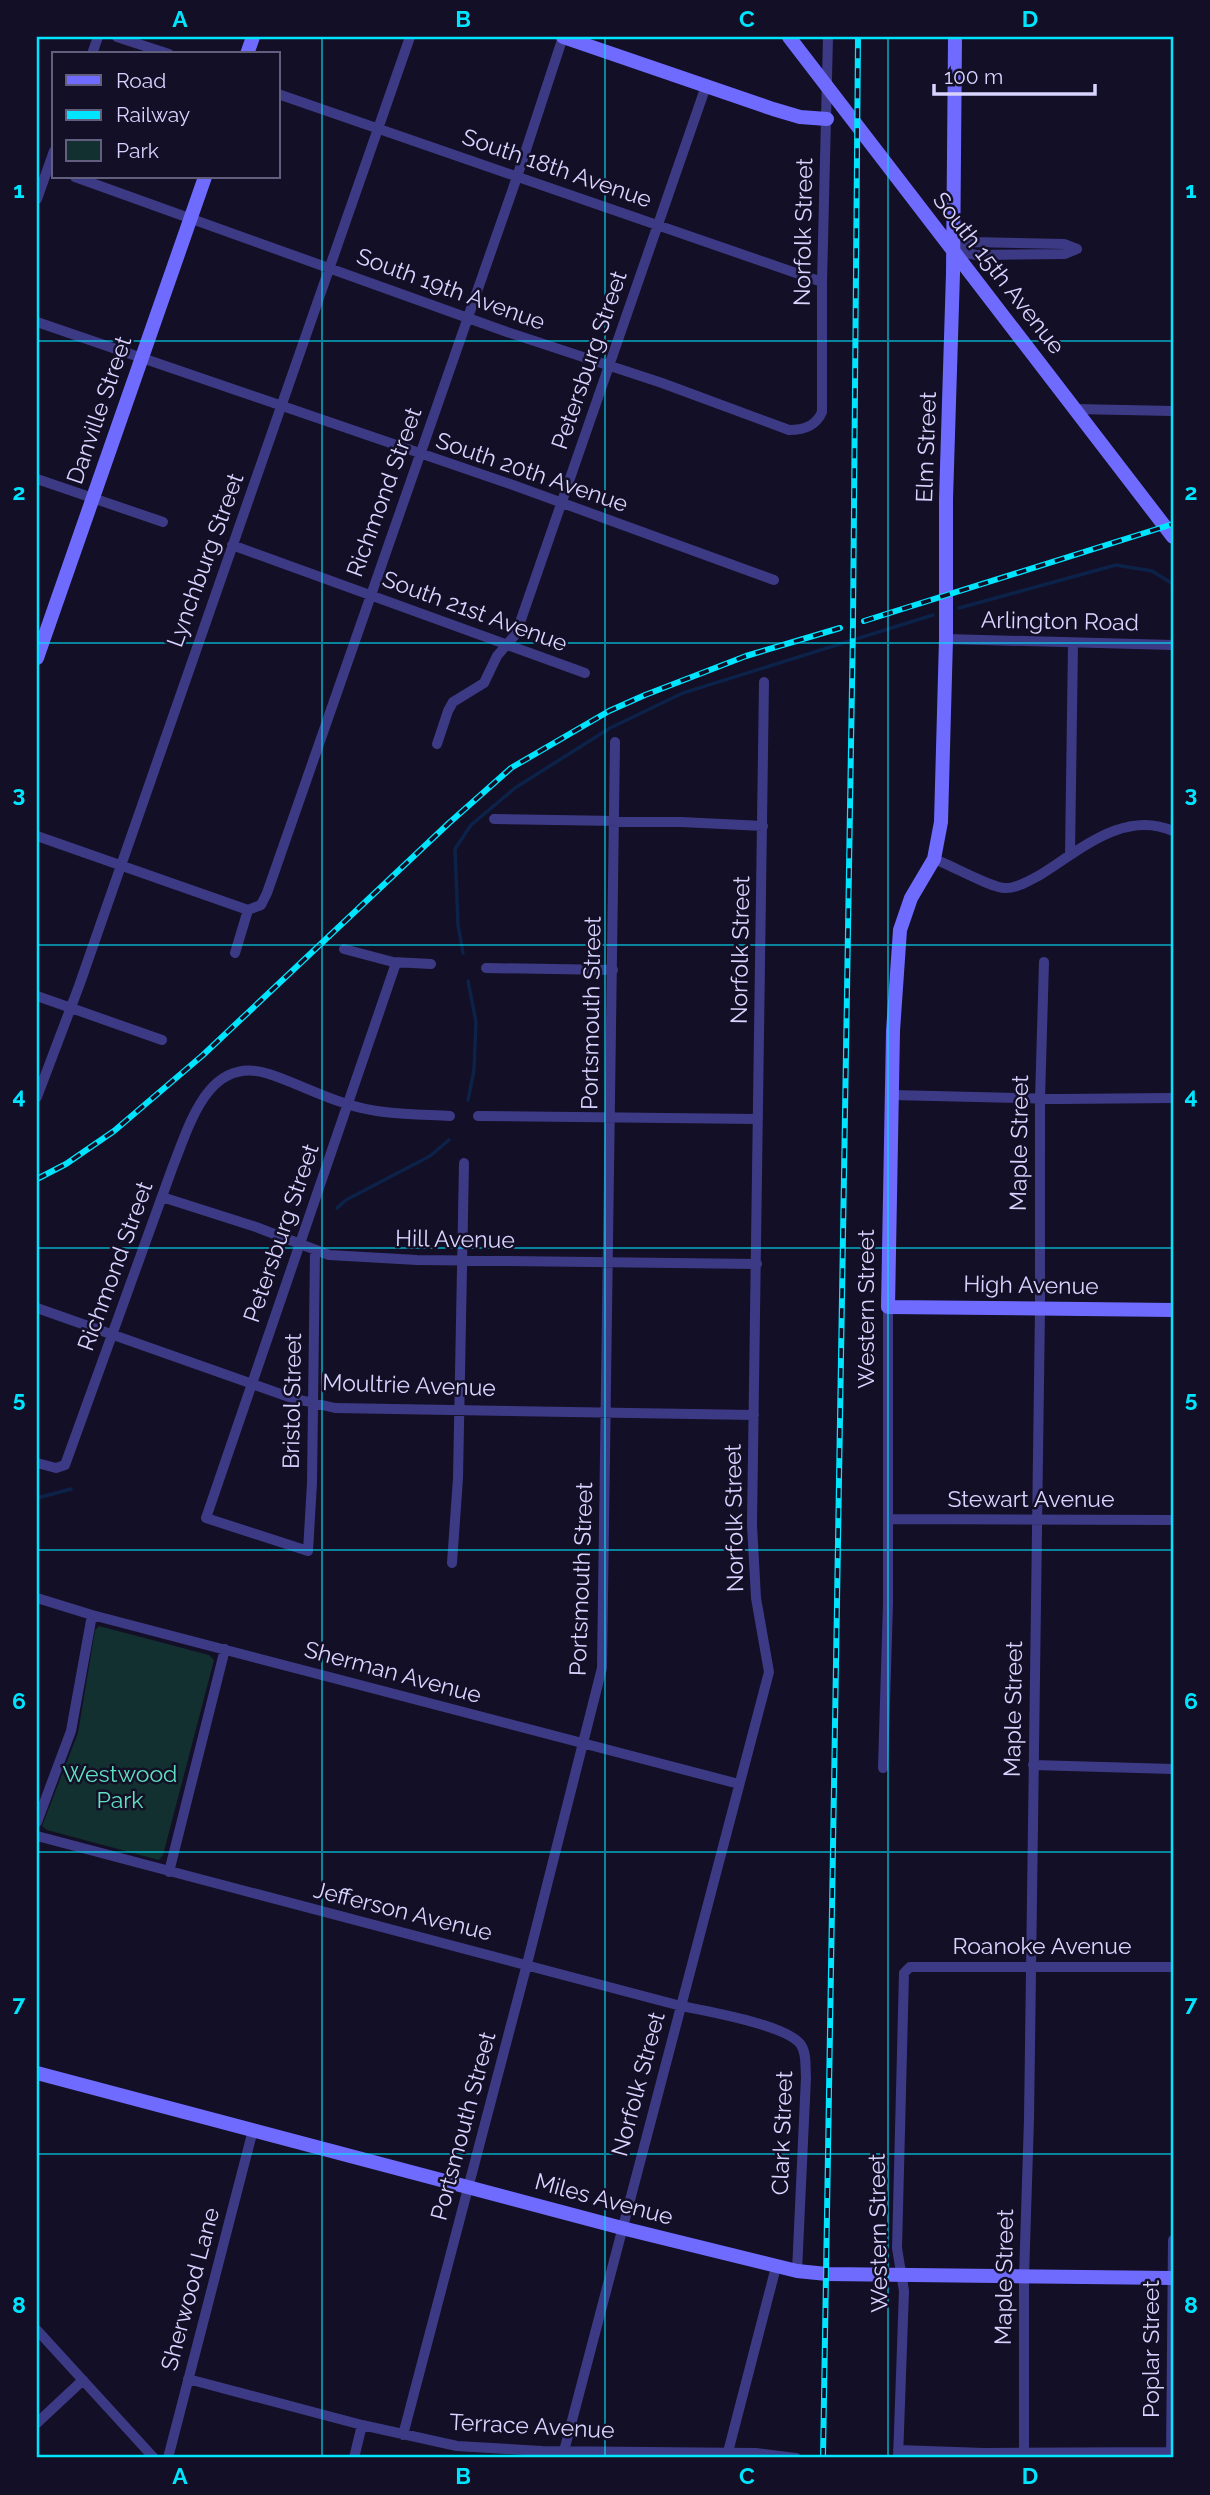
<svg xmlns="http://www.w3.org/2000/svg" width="1210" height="2495" font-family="Raleway,sans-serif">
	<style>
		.green { fill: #12302f }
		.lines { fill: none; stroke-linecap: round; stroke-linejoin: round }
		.stream { stroke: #0c2248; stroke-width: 3.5 }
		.street { stroke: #3d3a85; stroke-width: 10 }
		.secondary { stroke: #6f6bff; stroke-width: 14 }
		.rail-casing { stroke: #00e5ff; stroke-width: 6 }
		.rail { stroke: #130f26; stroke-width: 3.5; stroke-dasharray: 10; stroke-linecap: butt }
		.grid { fill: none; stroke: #00e5ff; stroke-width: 2; stroke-opacity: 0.55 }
		.labels { text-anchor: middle; stroke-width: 5; stroke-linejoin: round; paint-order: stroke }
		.street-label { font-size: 23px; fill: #d9d4ff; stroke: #130f26 }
		.park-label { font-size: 23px; fill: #5fe0c0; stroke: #130f26 }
		.neatline { fill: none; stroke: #00e5ff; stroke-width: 2.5 }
		.grid-label { font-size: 23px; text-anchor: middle; font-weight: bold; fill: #00e5ff }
	</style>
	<rect width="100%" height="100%" fill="#130f26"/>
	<path class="green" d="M99,1626l110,29 5,5 -51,195 -4,5 -112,-30 -5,-4 36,-93 17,-103z"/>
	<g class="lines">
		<path class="stream" d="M959,608l157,-43 36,6 21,13
			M463,953l-5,-28 -3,-76 16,-24 44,-37 95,-60 73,-35 250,-78
			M468,1100l6,-30 2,-48 -8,-41
			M337,1208l9,-8 84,-44 19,-16
			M37,1498l34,-9"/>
		<path class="street" d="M117,37l52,17
			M92,54l6,-17
			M278,94l544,188
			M75,177l432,155 155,51 127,47c15,0 27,-4 33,-18v-130l6,-245
			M37,199l17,-48
			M953,250l18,-8 93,2 13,5
			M953,250l23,5 89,-1 12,-5
			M37,322l476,163 261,95
			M1075,409l98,2
			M37,479l126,43
			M232,545l353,128
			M946,639l227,6
			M437,744l11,-33 5,-9 31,-19 13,-27 19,-22 190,-548
			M494,819l187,3 82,4
			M37,836l211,74
			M1070,855l3,-212
			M934,859c17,6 57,29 71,29 11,1 25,-8 35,-13 39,-24 84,-66 133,-44
			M344,949l49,13 38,2
			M235,953l13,-43 13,-5 6,-12 250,-716 46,-140
			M486,968l127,2
			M37,996l125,44
			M891,1095l167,4 115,-1
			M37,1097l42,-111 331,-949
			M478,1116l280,3
			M162,1197l94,30 73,28 88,5 340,4
			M315,1251l-3,232 -4,68 -102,-33 190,-555
			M37,1308l255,90 43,10 419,7
			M37,1463l19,5 9,-3 108,-299c17,-43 36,-112 96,-92 25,8 49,21 75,29 34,12 70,11 106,13
			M888,1519l285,1
			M452,1563l6,-85 6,-315
			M37,1598l55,17 647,169
			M1033,1765l140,4
			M883,1768l5,-165v-296
			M37,1822l34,-91 21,-116
			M37,1836l644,170c25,5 107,19 120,39 6,9 4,22 5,32l-9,194
			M169,1872l56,-223
			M37,2330l117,128
			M188,2379l174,46 95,21 85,5 214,2 40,5
			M37,2423l46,-43
			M403,2435l124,-471 75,-296 13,-926
			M898,2450l86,3 189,-1
			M564,2451l205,-779 -13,-74 -4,-73 12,-843
			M728,2452l48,-185
			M168,2458l85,-328
			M354,2458l8,-33
			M898,2458l6,-167 -7,-43 7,-275 6,-6h263
			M1024,2458v-181l5,-158 11,-811v-209l4,-137
			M1171,2458l2,-218"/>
		<path class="secondary" d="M563,37l210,72 27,8 27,2
			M789,37l384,500
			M955,37l-2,236 -7,226v140l-5,183 -7,37 -23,39 -11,32 -7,101 -5,276 285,3
			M247,54l6,-17
			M37,658l168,-481
			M37,2073l585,155 175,43 30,3 346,4"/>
		<defs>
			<path id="rail" d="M864,621l309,-97
				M37,1179l29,-15 48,-33 89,-76 246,-232 62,-55 98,-57 36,-16 101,-39 94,-28
				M823,2458l30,-1834 5,-587"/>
		</defs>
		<use href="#rail" class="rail-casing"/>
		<use href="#rail" class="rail"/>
	</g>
	<path class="grid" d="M322,37v2421M605,37v2421M888,37v2421M37,341h1136M37,643h1136M37,945h1136M37,1248h1136M37,1550h1136M37,1852h1136M37,2154h1136"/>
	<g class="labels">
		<g class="street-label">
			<text transform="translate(557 168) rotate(19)" y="8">South 18th Avenue</text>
			<text transform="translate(803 232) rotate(-89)" y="8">Norfolk Street</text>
			<text transform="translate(999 273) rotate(52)" y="8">South 15th Avenue</text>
			<text transform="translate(451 289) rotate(20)" y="8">South 19th Avenue</text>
			<text transform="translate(589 360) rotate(-71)" y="8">Petersburg Street</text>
			<text transform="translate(99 410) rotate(-71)" y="8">Danville Street</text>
			<text transform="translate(926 447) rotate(-88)" y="8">Elm Street</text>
			<text transform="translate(532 472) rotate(19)" y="8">South 20th Avenue</text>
			<text transform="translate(384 492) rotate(-70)" y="8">Richmond Street</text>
			<text transform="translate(205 560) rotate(-70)" y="8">Lynchburg Street</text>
			<text transform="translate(475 611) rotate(20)" y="8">South 21st Avenue</text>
			<text transform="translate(1060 621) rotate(1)" y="8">Arlington Road</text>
			<text transform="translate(740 950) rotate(-89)" y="8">Norfolk Street</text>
			<text transform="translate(591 1013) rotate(-89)" y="8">Portsmouth Street</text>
			<text transform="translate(1019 1143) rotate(-89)" y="8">Maple Street</text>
			<text transform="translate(281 1233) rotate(-71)" y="8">Petersburg Street</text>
			<text transform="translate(455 1239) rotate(1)" y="8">Hill Avenue</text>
			<text transform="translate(115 1266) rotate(-70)" y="8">Richmond Street</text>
			<text transform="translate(1031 1285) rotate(1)" y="8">High Avenue</text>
			<text transform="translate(866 1309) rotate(-90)" y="8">Western Street</text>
			<text transform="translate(409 1385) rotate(2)" y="8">Moultrie Avenue</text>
			<text transform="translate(292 1401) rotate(-89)" y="8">Bristol Street</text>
			<text x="1031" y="1507">Stewart Avenue</text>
			<text transform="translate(734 1518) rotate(-91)" y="8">Norfolk Street</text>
			<text transform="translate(581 1579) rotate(-88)" y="8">Portsmouth Street</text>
			<text transform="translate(393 1672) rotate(15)" y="8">Sherman Avenue</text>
			<text transform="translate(1013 1709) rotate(-89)" y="8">Maple Street</text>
			<text transform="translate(403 1911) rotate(14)" y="8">Jefferson Avenue</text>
			<text x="1042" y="1954">Roanoke Avenue</text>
			<text transform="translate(638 2084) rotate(-75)" y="8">Norfolk Street</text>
			<text transform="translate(463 2126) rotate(-75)" y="8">Portsmouth Street</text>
			<text transform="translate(782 2133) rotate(-88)" y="8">Clark Street</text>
			<text transform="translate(604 2199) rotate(15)" y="8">Miles Avenue</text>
			<text transform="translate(878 2233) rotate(-91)" y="8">Western Street</text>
			<text transform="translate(1004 2277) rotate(-89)" y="8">Maple Street</text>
			<text transform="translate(190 2289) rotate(-75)" y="8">Sherwood Lane</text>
			<text transform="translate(1151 2349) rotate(-90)" y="8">Poplar Street</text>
			<text transform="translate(532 2426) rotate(3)" y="8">Terrace Avenue</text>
		</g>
		<g class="park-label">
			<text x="120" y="1782">Westwood<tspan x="120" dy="26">Park</tspan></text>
		</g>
	</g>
	<rect width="1210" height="2495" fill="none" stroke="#130f26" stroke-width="77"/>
	<rect x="52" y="52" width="228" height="126" fill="#130f26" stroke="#625e7d" stroke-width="2"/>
	<rect x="66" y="75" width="35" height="10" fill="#6f6bff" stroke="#625e7d" stroke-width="2"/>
	<text x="116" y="88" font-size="21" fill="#d9d4ff">Road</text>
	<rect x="66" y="110" width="35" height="10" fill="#00e5ff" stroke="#625e7d" stroke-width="2"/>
	<text x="116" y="122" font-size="21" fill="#d9d4ff">Railway</text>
	<rect x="66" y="140" width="35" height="21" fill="#12302f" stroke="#625e7d" stroke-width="2"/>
	<text x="116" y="158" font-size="21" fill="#d9d4ff">Park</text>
	<path d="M934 84v10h161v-10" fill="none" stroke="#d9d4ff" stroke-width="3.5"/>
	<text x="944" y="84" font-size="21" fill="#d9d4ff" stroke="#130f26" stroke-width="5" paint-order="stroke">100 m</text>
	<rect x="38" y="38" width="1134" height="2418" class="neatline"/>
	<g class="grid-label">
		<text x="180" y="27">A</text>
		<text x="463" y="27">B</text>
		<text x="747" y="27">C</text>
		<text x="1030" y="27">D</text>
		<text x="19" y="198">1</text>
		<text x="1191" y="198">1</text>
		<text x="19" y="500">2</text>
		<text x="1191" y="500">2</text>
		<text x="19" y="802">3</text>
		<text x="1191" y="802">3</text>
		<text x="19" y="1104">4</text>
		<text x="1191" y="1104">4</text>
		<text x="19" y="1407">5</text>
		<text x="1191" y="1407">5</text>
		<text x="19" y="1709">6</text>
		<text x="1191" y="1709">6</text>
		<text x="19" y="2011">7</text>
		<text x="1191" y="2011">7</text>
		<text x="19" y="2313">8</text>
		<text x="1191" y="2313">8</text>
		<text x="180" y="2484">A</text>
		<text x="463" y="2484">B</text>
		<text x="747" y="2484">C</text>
		<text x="1030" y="2484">D</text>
	</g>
</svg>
